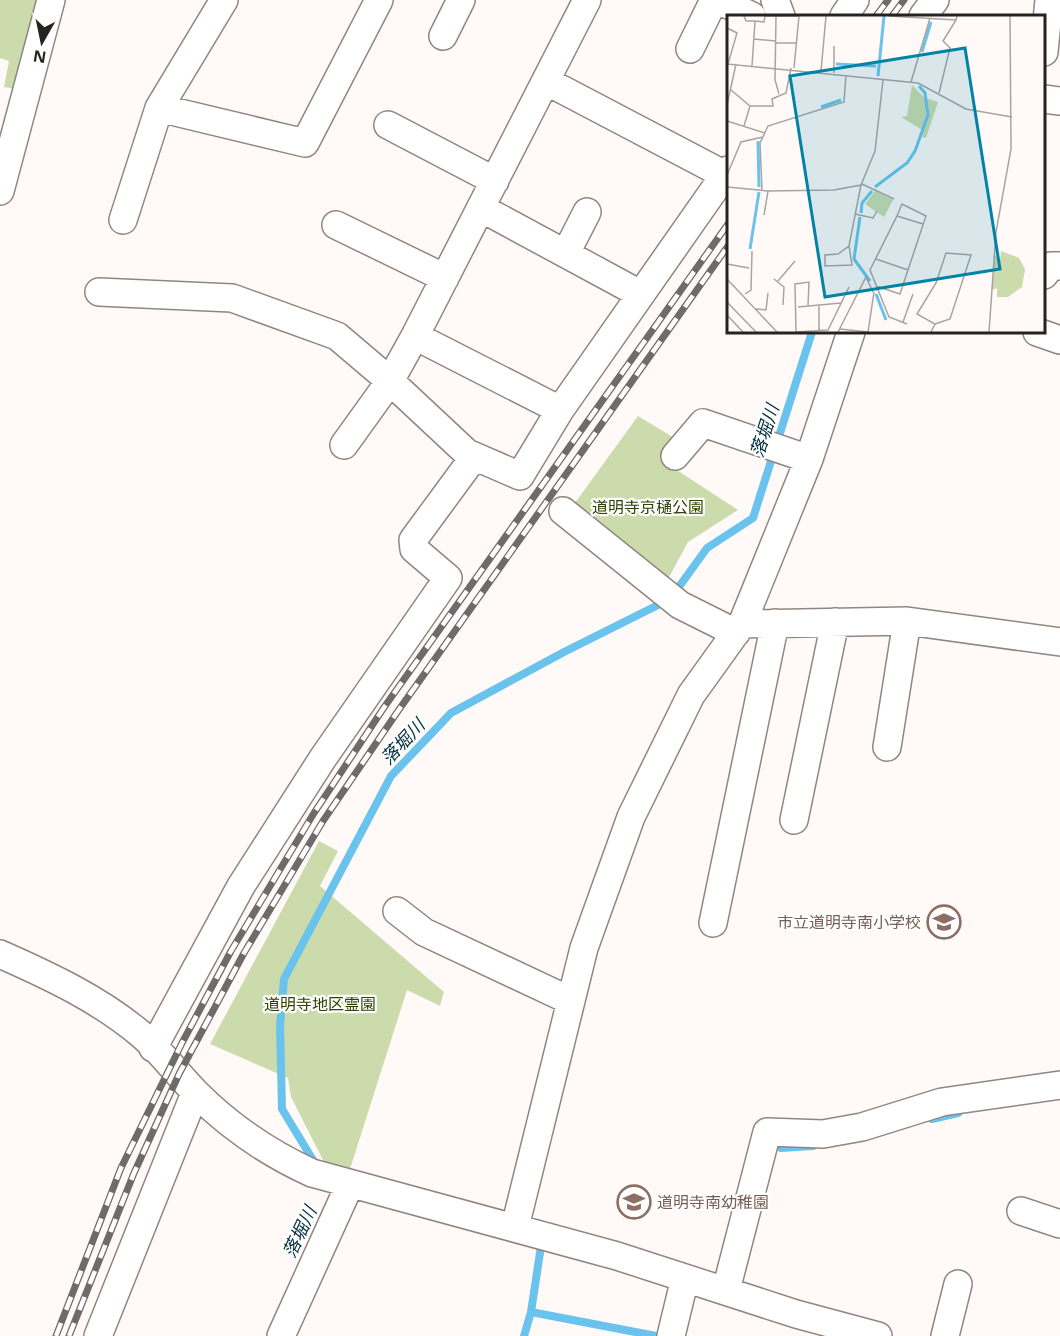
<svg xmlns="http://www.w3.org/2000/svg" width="1060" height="1336" font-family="'Noto Sans','Noto Sans JP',sans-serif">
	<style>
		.green { fill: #ccdbac }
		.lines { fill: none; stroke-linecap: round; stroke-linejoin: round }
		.stream { stroke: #69c3ed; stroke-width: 8 }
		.minor-casing { stroke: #91867f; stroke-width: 30 }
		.minor { stroke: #fff; stroke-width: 27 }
		.rail-casing { stroke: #6f6b68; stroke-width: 7 }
		.rail { stroke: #fff; stroke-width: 4.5; stroke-dasharray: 14; stroke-linecap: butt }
		.labels { text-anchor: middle; stroke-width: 4.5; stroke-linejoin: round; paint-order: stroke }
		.park-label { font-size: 16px; fill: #313f02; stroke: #fff }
		.education-label { font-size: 16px; fill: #785e54; stroke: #fff; text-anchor: end }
		.water-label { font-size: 18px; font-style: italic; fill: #042f40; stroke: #fff }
		.inset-river { fill: none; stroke: #69c3ed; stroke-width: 3 }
		.inset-road { fill: none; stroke: #a8a4a1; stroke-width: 1.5 }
		.view { fill: #0282a6; fill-opacity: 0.15; stroke: #0282a6; stroke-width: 3 }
		.inset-edge { fill: none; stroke: #26221f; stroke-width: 3 }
	</style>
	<rect width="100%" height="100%" fill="#fffaf7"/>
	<path class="green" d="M0,0h39l-22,89 -13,-2 5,-26 -9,-3z
		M638,416l38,23 -16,20 78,51 -50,32 -21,39 -95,-74z
		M319,841l19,10 -18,35 124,106 -4,14 -33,-16 -57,179 -26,-7 -33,-65 -3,-19 -78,-34z"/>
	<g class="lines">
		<path class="stream" d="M932,1119l26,-6
			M781,1148l32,-2
			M316,1165l-34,-56 -2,-83 4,-47 107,-203 60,-63 113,-61 98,-49 19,-19 26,-36 46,-30 59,-186
			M531,1312l125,24
			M524,1336l7,-24 10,-66"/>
		<defs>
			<path id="minor" d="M718,0l34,16
				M775,0l6,16
				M844,16l11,-16
				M923,16l12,-16
				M443,36l18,-36
				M690,49l24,-49
				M1044,52l5,-52
				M546,81l179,94
				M1044,99l16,2
				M159,108l146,35 74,-143
				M388,125l107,56
				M0,191l51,-191
				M481,208l159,86
				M123,220l36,-112 65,-108
				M336,225l109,53
				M566,253l21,-41
				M1044,275l7,-9h9
				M99,292l133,6 105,38 53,45 77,72 53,23 40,-66
				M1037,332l23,8
				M415,336l145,74 168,-240
				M344,445l46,-64 25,-45 172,-336
				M675,456l28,-33 106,36
				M563,511l117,94 56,28
				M742,624l67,-165 42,-127
				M887,747l20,-126
				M794,820l41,-198
				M397,911l27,21 147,69
				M713,923l62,-300
				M0,954c50,22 101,46 143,82 19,17 35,39 53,57 34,34 72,60 116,80l305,83 179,58 82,22
				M153,1048l88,-162 82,-128 125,-180 -34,-29 -1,-9 61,-83
				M1021,1211l39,13
				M515,1227l69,-279 47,-131 60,-122 51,-71 165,-3 153,21
				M726,1290l41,-158 56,2 39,-7 80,-25 118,-17
				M98,1336l97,-243
				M281,1336l69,-152
				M671,1336l14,-58
				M945,1336l13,-52"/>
		</defs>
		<use href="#minor" class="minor-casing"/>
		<use href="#minor" class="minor"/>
		<defs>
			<path id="rail" d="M876,16l12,-16
				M892,16l12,-16
				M56,1336l65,-168 61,-125 49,-92 83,-138 71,-107 343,-482
				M69,1336l65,-163 45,-99 65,-121 79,-132 75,-110 330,-465"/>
		</defs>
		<use href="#rail" class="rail-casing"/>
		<use href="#rail" class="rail"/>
	</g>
	<defs>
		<symbol id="school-ring" viewBox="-11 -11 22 22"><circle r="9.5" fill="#fff" stroke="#8d6e63" stroke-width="1.5"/><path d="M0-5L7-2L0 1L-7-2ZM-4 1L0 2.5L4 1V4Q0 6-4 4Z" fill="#8d6e63"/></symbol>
	</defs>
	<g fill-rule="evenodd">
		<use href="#school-ring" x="925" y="903" width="38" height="38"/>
		<use href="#school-ring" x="615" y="1183" width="38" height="38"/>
	</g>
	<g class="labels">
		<g class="park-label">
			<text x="648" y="513">道明寺京樋公園</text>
			<text x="320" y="1010">道明寺地区霊園</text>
		</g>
		<g class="education-label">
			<text x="921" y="928">市立道明寺南小学校</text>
			<text x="657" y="1208" text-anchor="start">道明寺南幼稚園</text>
		</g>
		<g class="water-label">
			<text transform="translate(765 431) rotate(-72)" y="6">落堀川</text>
			<text transform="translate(403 742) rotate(-47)" y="6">落堀川</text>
			<text transform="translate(300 1232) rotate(-65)" y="6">落堀川</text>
		</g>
	</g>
	<g transform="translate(727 15)">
		<rect width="318" height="318" fill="#fffaf7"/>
		<path d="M185,70l13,13 13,4 -12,36 -4,-1 2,-6 -23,-14 6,-1zM148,176l18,9 -9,17 -19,-13zM274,236l18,7 6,11 -3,18 -14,10h-11v-9l-5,2 3,-35 5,5z" fill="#ccdbac"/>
		<path class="inset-river" d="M195,37l9,-30M109,49l40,2M151,61l6,-60M94,92l20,-7M31,126l1,46M148,172l32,-24 8,-12 13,-36 -3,-22 -6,-7M134,198l1,-10 10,-12M133,202l-6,42 16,22M23,234l9,-57M149,279l10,26"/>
		<path class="inset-road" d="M17,1l2,5h9l-3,45M49,1l-1,64 4,14M162,1l67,4 1,-4M28,6l9,1 1,-6h33M0,13l10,5 -9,31M27,24l22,2M49,28h20M0,49l191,19 48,26 46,8M67,53l5,-52M94,56l5,-55M107,58v-27M184,67l19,-64M4,75l19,16h23l-1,-7 14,-6 5,-25M212,78l11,-45 -7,-7 13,-21M0,90l9,-41M0,106l38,12M17,111l6,-20M0,160l14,-33 22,-5M135,169l32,15M0,172l41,4 66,-1 27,-5 14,-34 8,-71M35,175l-2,-47 8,-17 76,-24 2,-27M128,199l18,4 4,-7M37,200l4,-24M122,231l3,19 -27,1v-11l13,-1 11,-8 12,-61M149,244l32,11M0,249l22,4M0,264l50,53M47,264l10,8 -1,18M51,266l17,-20M149,271l24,8 26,-78 -24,-12 -5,12M18,279l6,-4 1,-39M0,287l29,30M71,292l43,-4M29,294l10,1 2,-17M0,300l16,17M176,307l10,-28M180,309l-18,-7 -19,-47 27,-54 26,8M113,314l28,3M92,316v-26M69,317l-1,-48 14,-2 -1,24M69,317l32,-2 21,-43M111,317l28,-55 7,15M141,317l6,-40M204,317l4,-8 -18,-10 19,-31 10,-30 25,2 -21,64 -15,5M262,317l7,-100 15,-83 -1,-133"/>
		<path class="view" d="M238,33l35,221 -175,28 -35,-221z"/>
		<rect width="318" height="318" class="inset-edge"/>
	</g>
	<g transform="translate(42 42) rotate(189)" stroke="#ffffff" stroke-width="4.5" paint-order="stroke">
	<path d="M0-4.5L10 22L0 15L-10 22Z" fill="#26221f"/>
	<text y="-9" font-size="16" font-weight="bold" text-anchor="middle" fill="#26221f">N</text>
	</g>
</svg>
